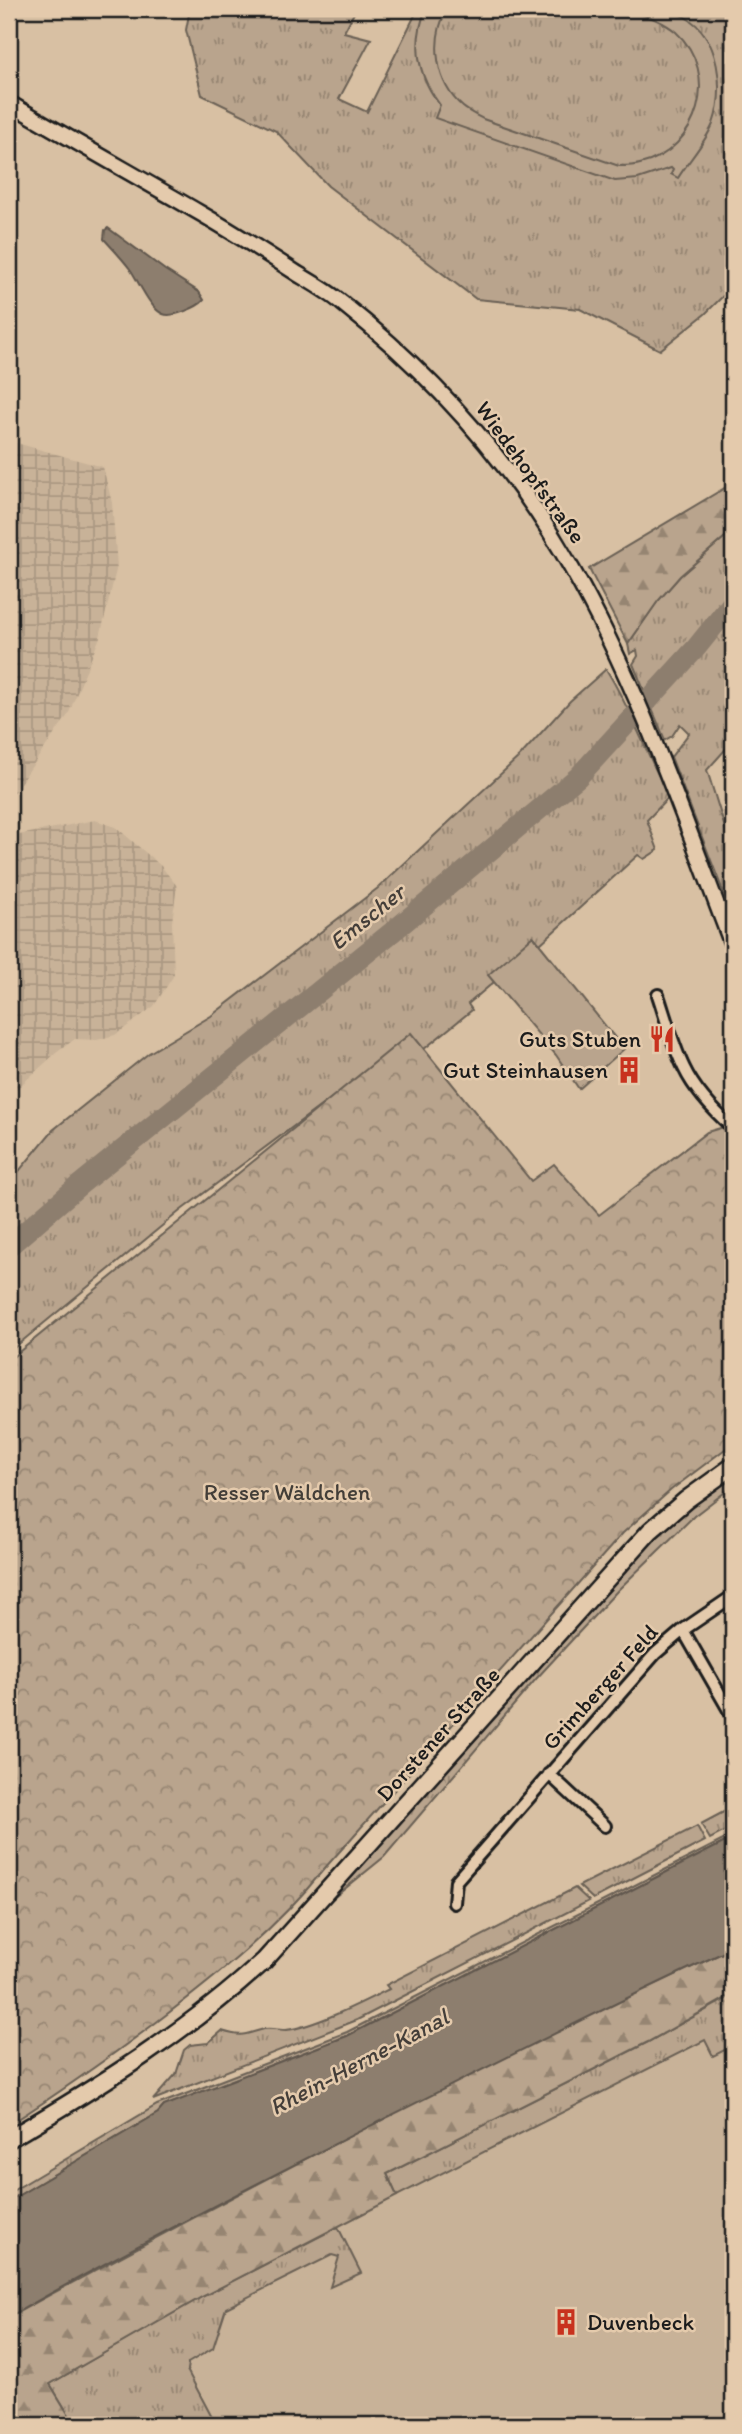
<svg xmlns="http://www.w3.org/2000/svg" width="742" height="2434" font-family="Itim,sans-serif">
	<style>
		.built { fill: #c8b298 }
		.industrial { fill: url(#industrial-grid) }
		.grass { fill: url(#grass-tufts); stroke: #6a6054; stroke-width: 2 }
		.forest { fill: url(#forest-firs); stroke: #6a6054; stroke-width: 2 }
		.park { fill: url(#park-crowns); stroke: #6a6054; stroke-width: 2 }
		.garden { fill: #b9a48d; stroke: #6a6054; stroke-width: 2 }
		.water { fill: #8d7e6e; stroke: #60574d; stroke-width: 2 }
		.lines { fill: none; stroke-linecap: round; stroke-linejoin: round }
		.river { stroke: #8d7e6e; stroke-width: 21 }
		.minor-casing { stroke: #1c1c1c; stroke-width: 16 }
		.secondary-casing { stroke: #1c1c1c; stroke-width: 19 }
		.primary-casing { stroke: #1c1c1c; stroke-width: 21 }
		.minor { stroke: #e4caac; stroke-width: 10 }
		.secondary { stroke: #e4caac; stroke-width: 14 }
		.primary { stroke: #e4caac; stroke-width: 16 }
		.labels { text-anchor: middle; stroke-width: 5; stroke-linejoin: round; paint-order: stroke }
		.street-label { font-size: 23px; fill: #1c1c1c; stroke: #e4caac }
		.poi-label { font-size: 23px; fill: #1c1c1c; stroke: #e4caac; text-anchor: end }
		.park-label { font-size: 23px; fill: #433e38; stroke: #e4caac }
		.water-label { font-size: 24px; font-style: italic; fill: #443e39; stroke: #e4caac }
	</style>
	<defs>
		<pattern id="industrial-grid" width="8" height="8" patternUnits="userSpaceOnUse" patternTransform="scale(1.75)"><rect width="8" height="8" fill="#c8b298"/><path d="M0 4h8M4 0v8" fill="none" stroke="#ab9882"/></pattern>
		<pattern id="grass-tufts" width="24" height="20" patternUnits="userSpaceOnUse" patternTransform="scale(1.75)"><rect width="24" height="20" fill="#b9a48d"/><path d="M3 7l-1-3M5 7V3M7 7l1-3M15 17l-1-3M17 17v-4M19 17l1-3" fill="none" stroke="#968572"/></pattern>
		<pattern id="forest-firs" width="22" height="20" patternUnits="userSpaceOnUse" patternTransform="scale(1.75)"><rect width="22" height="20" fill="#b9a48d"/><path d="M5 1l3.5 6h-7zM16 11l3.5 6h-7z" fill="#968572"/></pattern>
		<pattern id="park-crowns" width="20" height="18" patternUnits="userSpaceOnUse" patternTransform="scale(1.75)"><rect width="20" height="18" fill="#b9a48d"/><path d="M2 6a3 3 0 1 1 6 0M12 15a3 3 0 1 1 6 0" fill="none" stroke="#968572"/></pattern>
	</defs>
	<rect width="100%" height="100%" fill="#d8c0a3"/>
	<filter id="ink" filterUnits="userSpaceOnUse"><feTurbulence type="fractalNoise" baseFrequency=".0143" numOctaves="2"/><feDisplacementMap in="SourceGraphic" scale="14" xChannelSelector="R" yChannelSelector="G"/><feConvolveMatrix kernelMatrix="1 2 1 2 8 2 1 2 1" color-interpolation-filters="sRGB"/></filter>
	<g filter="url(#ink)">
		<path class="built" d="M705,2040l9,16 19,-10v379h-517l-29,-58 5,-7 21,-12 13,-40 106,-53 7,1 -9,31 31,-14 -23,-46z"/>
		<path class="industrial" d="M9,441l94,26 9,36 5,63 -17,71 -32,78 -59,84z
			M95,820l21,7 45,39 16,20 -5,36 2,53 -20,31 -22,17 -17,12 -18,5 -22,-1 -19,14 -47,43v-259z"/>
		<path class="grass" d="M190,9h166l-12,23 27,7 -32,60 28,13 51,-103h313l2,1v276l-28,28 -45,36 -80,-41 -104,-10 -148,-113 -52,-55 -74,-36 -16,-65z
			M733,530v211l-26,29 26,84v63l-62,-160 18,-24 -9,-9 -8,12 -7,4 -32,-76 5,-8 -1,-6 -7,4 -2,-10 30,-43 22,-25z
			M606,669c25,40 41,86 63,128l-22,23 11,30 -14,9 -6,-4 -98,89 -6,-7 -45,38 5,7 -26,22 4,6 -48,39 -16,-8 -228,170 -171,141v-169l44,-53 96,-77 62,-37 167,-128 143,-133 49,-54z
			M733,1476v10l-39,30 -76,74 -82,89 -152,178 -53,43 -19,20 334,-374 26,-26z
			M733,1807v20l-23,12 -9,-15z
			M697,1826l8,15 -112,58 -14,-13z
			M733,1835v3l-386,198 -183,70 -6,7 -149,88v-8l148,-88 190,-73z
			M575,1888l14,13 -232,119 -204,80 23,-26 8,-24 6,-5 18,-2 14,-12c21,7 23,3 42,-2 8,-1 15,1 22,1 28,-3 77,-28 103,-41l-3,-4z
			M733,1995v51l-20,10 -8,-16 -308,156 -10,-22 261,-132z
			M338,2227l23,46 -31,14 9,-30 -7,-2 -106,53 -13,40 -25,15 -1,7 29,55h-141l-25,-41 151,-87z"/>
		<path class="forest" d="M733,483v47l-53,46 -22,25 -30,43 -39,-75z
			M733,1948v46l-85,48 -261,132 10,22 -195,101 -152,87 25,41h-66v-108c238,-129 478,-256 724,-369z"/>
		<path class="park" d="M411,1033l120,148 23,-17 45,51 108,-83 17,-5 9,12v304l-62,47 -48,43 -299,336c-49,61 -108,108 -170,155 -47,35 -95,69 -145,101v-765z"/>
		<path class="garden" d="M426,9h21c-17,31 -12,74 16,98 6,5 13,8 20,12l136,47c7,0 14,0 21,-2 59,-14 81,-91 36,-132 -14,-12 -32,-17 -49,-23 20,0 40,-2 58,8 35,19 40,73 28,107 -8,19 -24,36 -35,54l-7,-4 2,-4 -2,-2 -33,11 -23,2 -180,-63 5,-13c-23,-30 -28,-62 -14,-96z
			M533,936l91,113 -45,40 -23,-34 -68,-80z"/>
		<path class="water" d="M108,228l57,42 34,22 5,8c-6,7 -31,18 -41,14 -13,-5 -25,-34 -33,-45 -8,-11 -17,-20 -26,-30l1,-9z
			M733,1838v110c-116,53 -229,111 -343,168 -128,65 -257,130 -381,201v-116l149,-88 6,-7 183,-70z"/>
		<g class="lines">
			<path class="river" d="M9,1246l68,-59 319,-258 182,-152 118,-129 37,-46"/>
			<defs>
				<path id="minor" d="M658,995c8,24 15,51 26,73 11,23 31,44 49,60
					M683,1630l50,87
					M549,1774l56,52
					M454,1903l2,-22 199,-227 28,-24 50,-34"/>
				<path id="secondary" d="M9,103c63,37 127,73 191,110 33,19 66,40 98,61 15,9 31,18 44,29 92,73 172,163 230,266 68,119 112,251 161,378"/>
				<path id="primary" d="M9,2139c89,-52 179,-108 255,-178l386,-430 36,-31 47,-34"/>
			</defs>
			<use href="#minor" class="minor-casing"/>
			<use href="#secondary" class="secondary-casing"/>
			<use href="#primary" class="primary-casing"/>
			<use href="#minor" class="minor"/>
			<use href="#secondary" class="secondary"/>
			<use href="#primary" class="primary"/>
		</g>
	</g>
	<defs>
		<symbol id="restaurant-bare" viewBox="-9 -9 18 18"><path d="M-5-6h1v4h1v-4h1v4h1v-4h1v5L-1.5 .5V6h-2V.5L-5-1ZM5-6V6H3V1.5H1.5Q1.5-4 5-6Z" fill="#c8321e" stroke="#e4caac" stroke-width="2.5" paint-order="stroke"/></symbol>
		<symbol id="building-bare" viewBox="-9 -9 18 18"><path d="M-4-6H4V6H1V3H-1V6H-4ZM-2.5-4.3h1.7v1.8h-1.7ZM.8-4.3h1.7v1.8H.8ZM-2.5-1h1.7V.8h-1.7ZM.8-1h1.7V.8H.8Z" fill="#c8321e" stroke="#e4caac" stroke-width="2.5" paint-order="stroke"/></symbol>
	</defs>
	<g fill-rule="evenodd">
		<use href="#restaurant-bare" x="643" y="1020" width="38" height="38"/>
		<use href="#building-bare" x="610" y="1051" width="38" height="38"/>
		<use href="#building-bare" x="547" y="2303" width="38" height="38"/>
	</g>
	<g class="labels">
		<g class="street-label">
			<text transform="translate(531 472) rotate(54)" y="8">Wiedehopfstraße</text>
			<text transform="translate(600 1687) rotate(-48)" y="8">Grimberger Feld</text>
			<text transform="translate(438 1734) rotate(-48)" y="8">Dorstener Straße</text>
		</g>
		<g class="poi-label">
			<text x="641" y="1047">Guts Stuben</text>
			<text x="608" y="1078">Gut Steinhausen</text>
			<text x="587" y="2330" text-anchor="start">Duvenbeck</text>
		</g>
		<g class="park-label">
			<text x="287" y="1500">Resser Wäldchen</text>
		</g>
		<g class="water-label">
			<text transform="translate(367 917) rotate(-39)" y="8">Emscher</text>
			<text transform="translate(359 2062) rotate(-28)" y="8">Rhein-Herne-Kanal</text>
		</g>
	</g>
	<rect width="742" height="2434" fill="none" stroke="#e4caac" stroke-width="35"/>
	<rect x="18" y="18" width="707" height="2399" fill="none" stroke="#1c1c1c" stroke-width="2.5" filter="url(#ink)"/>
</svg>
